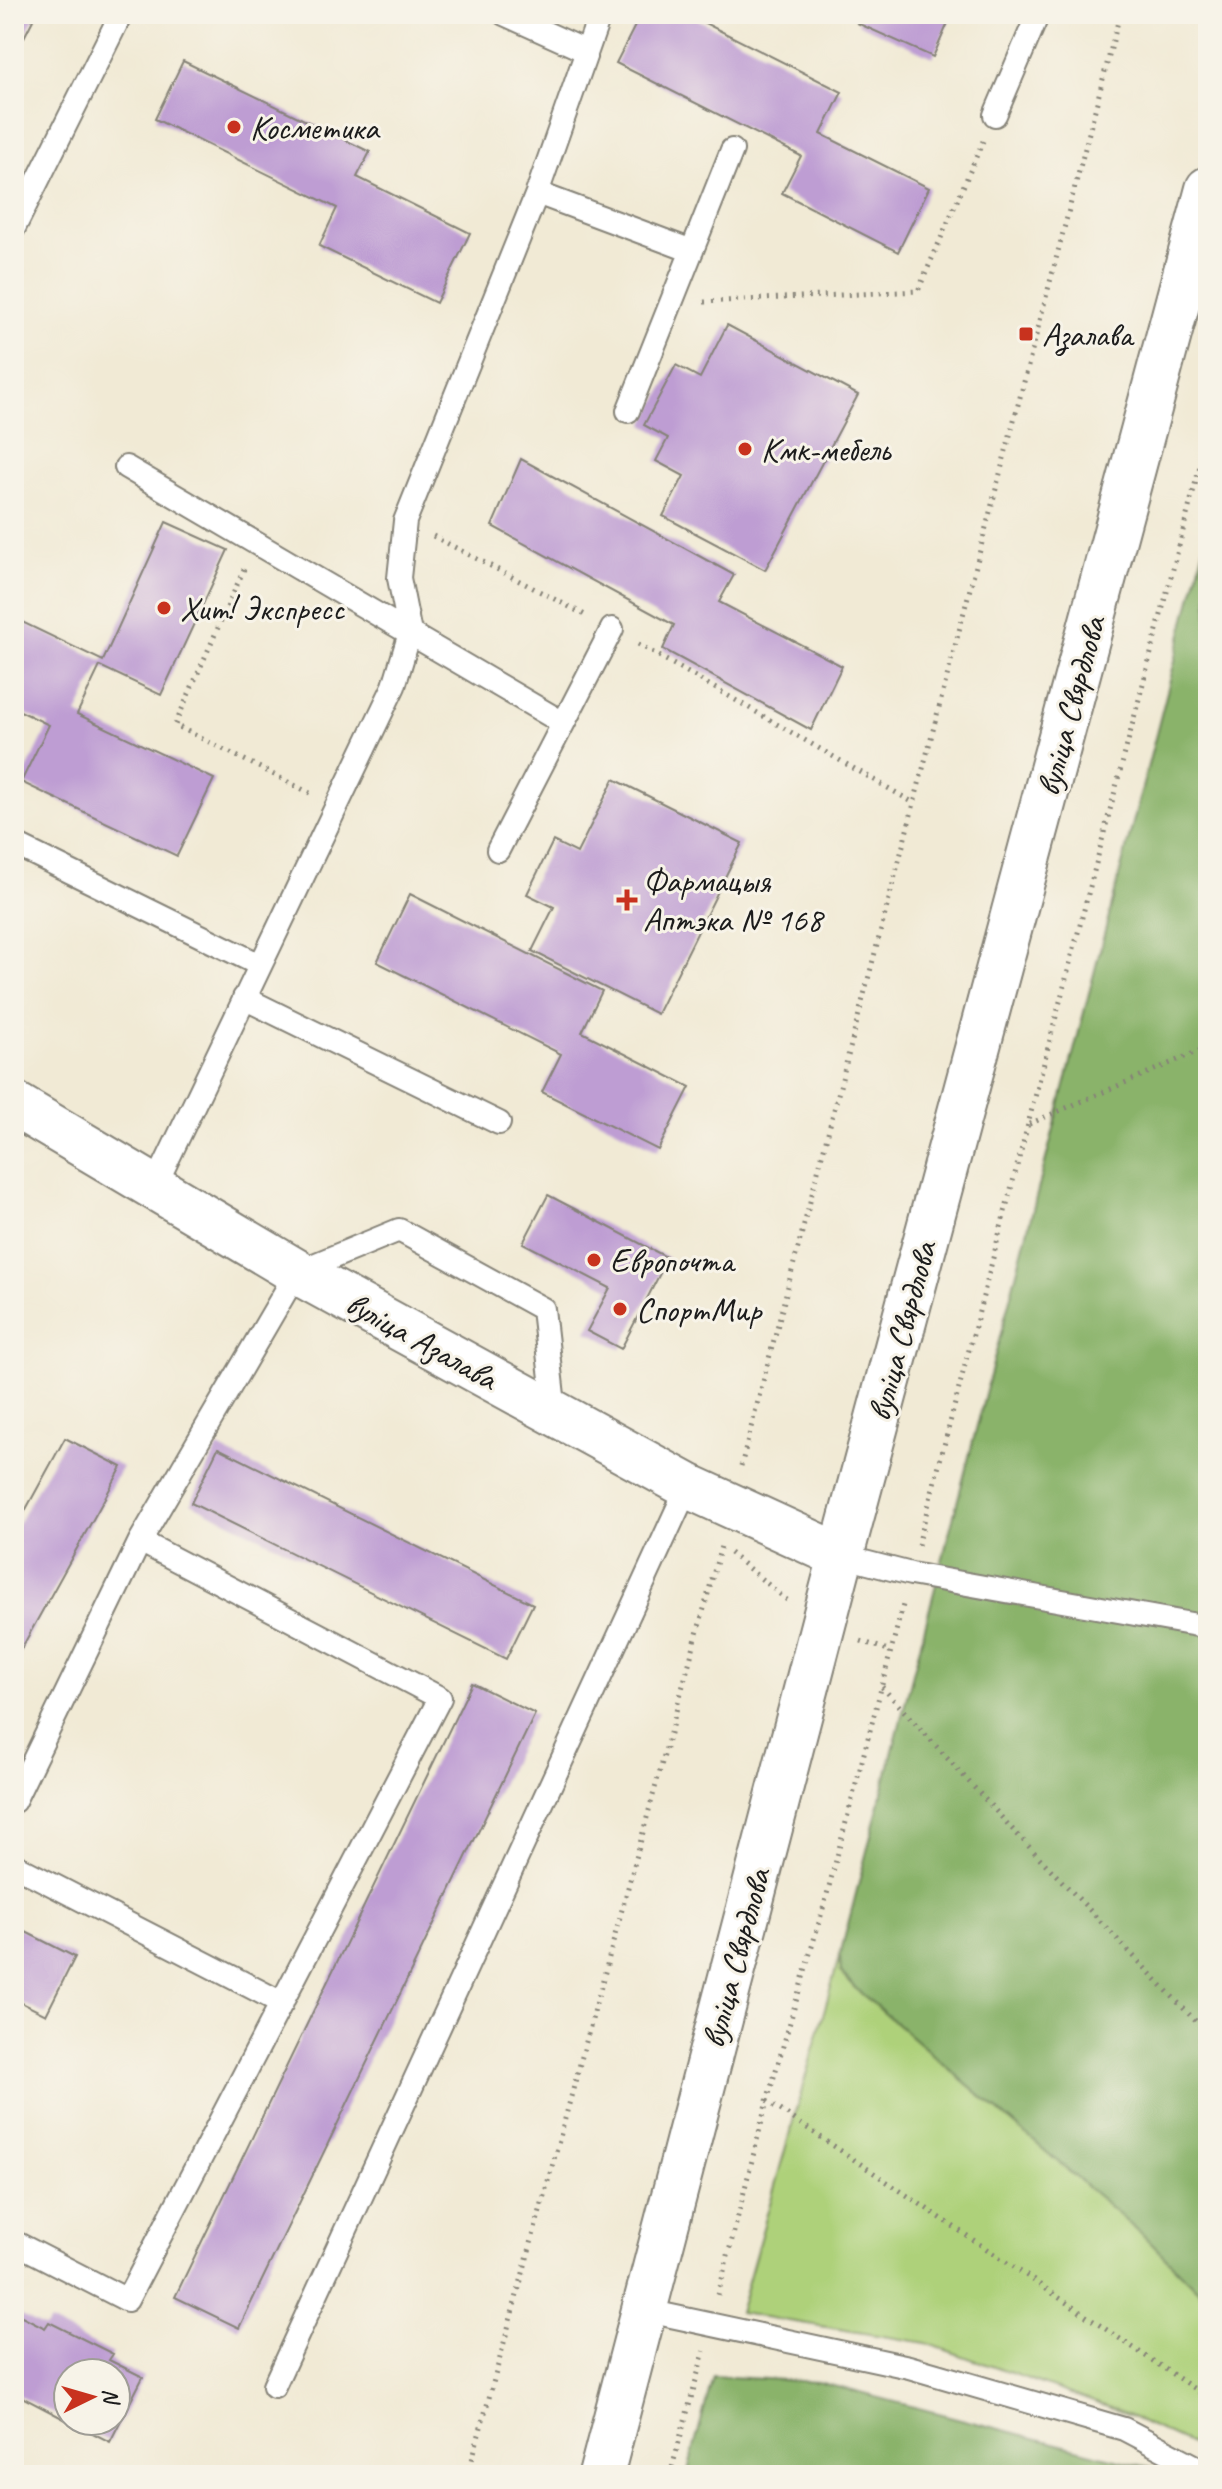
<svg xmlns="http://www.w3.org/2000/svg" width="1222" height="2489" font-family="Caveat,sans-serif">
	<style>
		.green { fill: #aed17a; stroke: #65764b; stroke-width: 2 }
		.forest { fill: #8ab36a; stroke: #536843; stroke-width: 2 }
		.building { fill: #be9dd3 }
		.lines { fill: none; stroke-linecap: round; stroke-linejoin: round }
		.lane-casing { stroke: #868378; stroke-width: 26 }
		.secondary-casing { stroke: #868378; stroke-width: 48 }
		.path { stroke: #868378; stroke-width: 5; stroke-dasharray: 2 6; stroke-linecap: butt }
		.lane { stroke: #fff; stroke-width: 22 }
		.secondary { stroke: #fff; stroke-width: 44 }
		.poi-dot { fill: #c8321e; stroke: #f7f3e8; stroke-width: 3 }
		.labels { text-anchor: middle; stroke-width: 6; stroke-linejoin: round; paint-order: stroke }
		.poi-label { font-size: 34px; fill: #1c1c1c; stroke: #f7f3e8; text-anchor: start }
		.street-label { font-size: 34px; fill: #1c1c1c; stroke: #f7f3e8 }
	</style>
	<rect width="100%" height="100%" fill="#f7f3e8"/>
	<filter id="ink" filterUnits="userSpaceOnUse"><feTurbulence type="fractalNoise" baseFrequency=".0125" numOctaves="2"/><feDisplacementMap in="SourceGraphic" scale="16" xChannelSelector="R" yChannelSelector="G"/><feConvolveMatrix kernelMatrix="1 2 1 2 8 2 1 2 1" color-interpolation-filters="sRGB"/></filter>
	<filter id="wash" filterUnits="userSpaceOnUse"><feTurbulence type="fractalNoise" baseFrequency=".006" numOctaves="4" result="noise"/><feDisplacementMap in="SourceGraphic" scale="32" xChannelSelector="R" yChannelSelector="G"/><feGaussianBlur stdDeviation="1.8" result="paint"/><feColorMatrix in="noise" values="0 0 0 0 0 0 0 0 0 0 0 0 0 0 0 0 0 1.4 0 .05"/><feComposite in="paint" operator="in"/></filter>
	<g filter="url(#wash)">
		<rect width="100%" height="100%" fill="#f1ead5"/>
		<path class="green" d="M840,1955l1,17 13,15 287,246 67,67v152l-92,-42 -190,-67 -187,-30z"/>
		<path class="forest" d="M1208,533v1767l-67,-67 -287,-246 -13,-15 -1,-17z
			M713,2376l105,6 336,87 10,6h-477z"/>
		<g id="blocks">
			<path class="building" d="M14,14h22l-22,43z
				M641,14h46l155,78 -21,42 108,54 -31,64 -116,-59 19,-37 -185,-93z
				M862,14h90l-19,43 -76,-34z
				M183,61l187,91 -13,25 113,56 -34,70 -117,-57 18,-38 -182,-89z
				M727,325l131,70 -93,175 -102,-54 21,-40 -28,-15 12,-23 -24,-13 32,-60 24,13z
				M521,459l213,116 -15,27 123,64 -31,64 -148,-81 11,-24 -182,-99z
				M166,522l62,28 -67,145 -61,-29 -23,48 137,65 -37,77 -156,-74 28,-57 -35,-17v-90l89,43z
				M614,779l128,64 -85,171 -125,-63 22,-44 -27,-13 26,-53 24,12z
				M410,894l192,97 -20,41 108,55 -32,63 -116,-58 19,-38 -184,-92z
				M548,1195l120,63 -47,91 -34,-18 23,-43 -87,-45z
				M65,1438l57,29 -108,195v-131z
				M218,1448l315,156 -27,55 -315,-156z
				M472,1683l63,31 -296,614 -64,-31z
				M14,1926l61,31 -29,58 -32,-16z
				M14,2312l31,16 4,-6 64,32 -4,6 34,17 -33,65 -41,-21h47v-48h-48v48l-54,-28z"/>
		</g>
	</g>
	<g filter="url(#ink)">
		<use href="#blocks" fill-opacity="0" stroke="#868378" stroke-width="2"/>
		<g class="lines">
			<defs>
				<path id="lane" d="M504,14l82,37
					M995,115l43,-101
					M537,193l155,58
					M14,228l107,-214
					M628,411l104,-261
					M126,467l437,256
					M14,844l246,121
					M498,850l114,-221
					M244,998l255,125
					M155,1186l239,-500 16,-53 -11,-55 6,-57 132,-328 63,-179
					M841,1556l70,18 297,53
					M14,1801l126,-260 157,-269 102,-42 144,79 12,104
					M14,1865l268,138
					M14,2242l113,58 313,-602 -300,-157
					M643,2310l266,57 215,62 84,44
					M274,2386l414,-900"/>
				<path id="secondary" d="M14,1104l283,168 391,214 153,70
					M601,2475l240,-919 367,-1367"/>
			</defs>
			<use href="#lane" class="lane-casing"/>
			<use href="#secondary" class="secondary-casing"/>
			<path class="path" d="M704,302l214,-11 65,-150
				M433,536l154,80
				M244,569l-69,156 135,68
				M638,644l276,159
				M1029,1124l179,-77
				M741,1466l379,-1452
				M918,1545l290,-1110
				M730,1553l57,47
				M861,1641l30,10
				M882,1687l133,145 193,202
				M767,2101l441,297
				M718,2295l49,-194 58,-199 79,-301
				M468,2475l253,-929
				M670,2475l34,-124"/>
			<use href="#lane" class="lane"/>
			<use href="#secondary" class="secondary"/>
		</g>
	</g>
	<g class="poi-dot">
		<circle cx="234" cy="127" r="8"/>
		<rect x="1018" y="326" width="16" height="16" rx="4"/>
		<circle cx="745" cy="449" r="8"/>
		<circle cx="164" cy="608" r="8"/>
		<path d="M623 888h8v8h8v8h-8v8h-8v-8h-8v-8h8z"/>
		<circle cx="594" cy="1260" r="8"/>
		<circle cx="620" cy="1309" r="8"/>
	</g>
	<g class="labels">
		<g class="poi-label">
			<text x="250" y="139">Косметика</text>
			<text x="1042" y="346">Азалава</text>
			<text x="761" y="461">Кмк-мебель</text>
			<text x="180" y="620">Хит! Экспресс</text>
			<text x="643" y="892">Фармацыя<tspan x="643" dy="39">Аптэка № 168</tspan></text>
			<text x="610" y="1272">Европочта</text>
			<text x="636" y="1321">СпортМир</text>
		</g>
		<g class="street-label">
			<text transform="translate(1070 706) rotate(-75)" y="12">вуліца Свярдлова</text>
			<text transform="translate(901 1331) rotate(-75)" y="12">вуліца Свярдлова</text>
			<text transform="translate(422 1340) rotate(29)" y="12">вуліца Азалава</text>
			<text transform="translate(735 1958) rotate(-75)" y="12">вуліца Свярдлова</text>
		</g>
	</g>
	<rect width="1222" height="2489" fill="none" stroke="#f7f3e8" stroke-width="48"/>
	<g transform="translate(92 2397) rotate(85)"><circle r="38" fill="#f7f3e8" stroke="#9f9d96" stroke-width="2"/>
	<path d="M0-6L14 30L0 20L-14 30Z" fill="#c8321e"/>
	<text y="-12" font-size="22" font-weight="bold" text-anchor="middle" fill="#1c1c1c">N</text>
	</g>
</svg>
